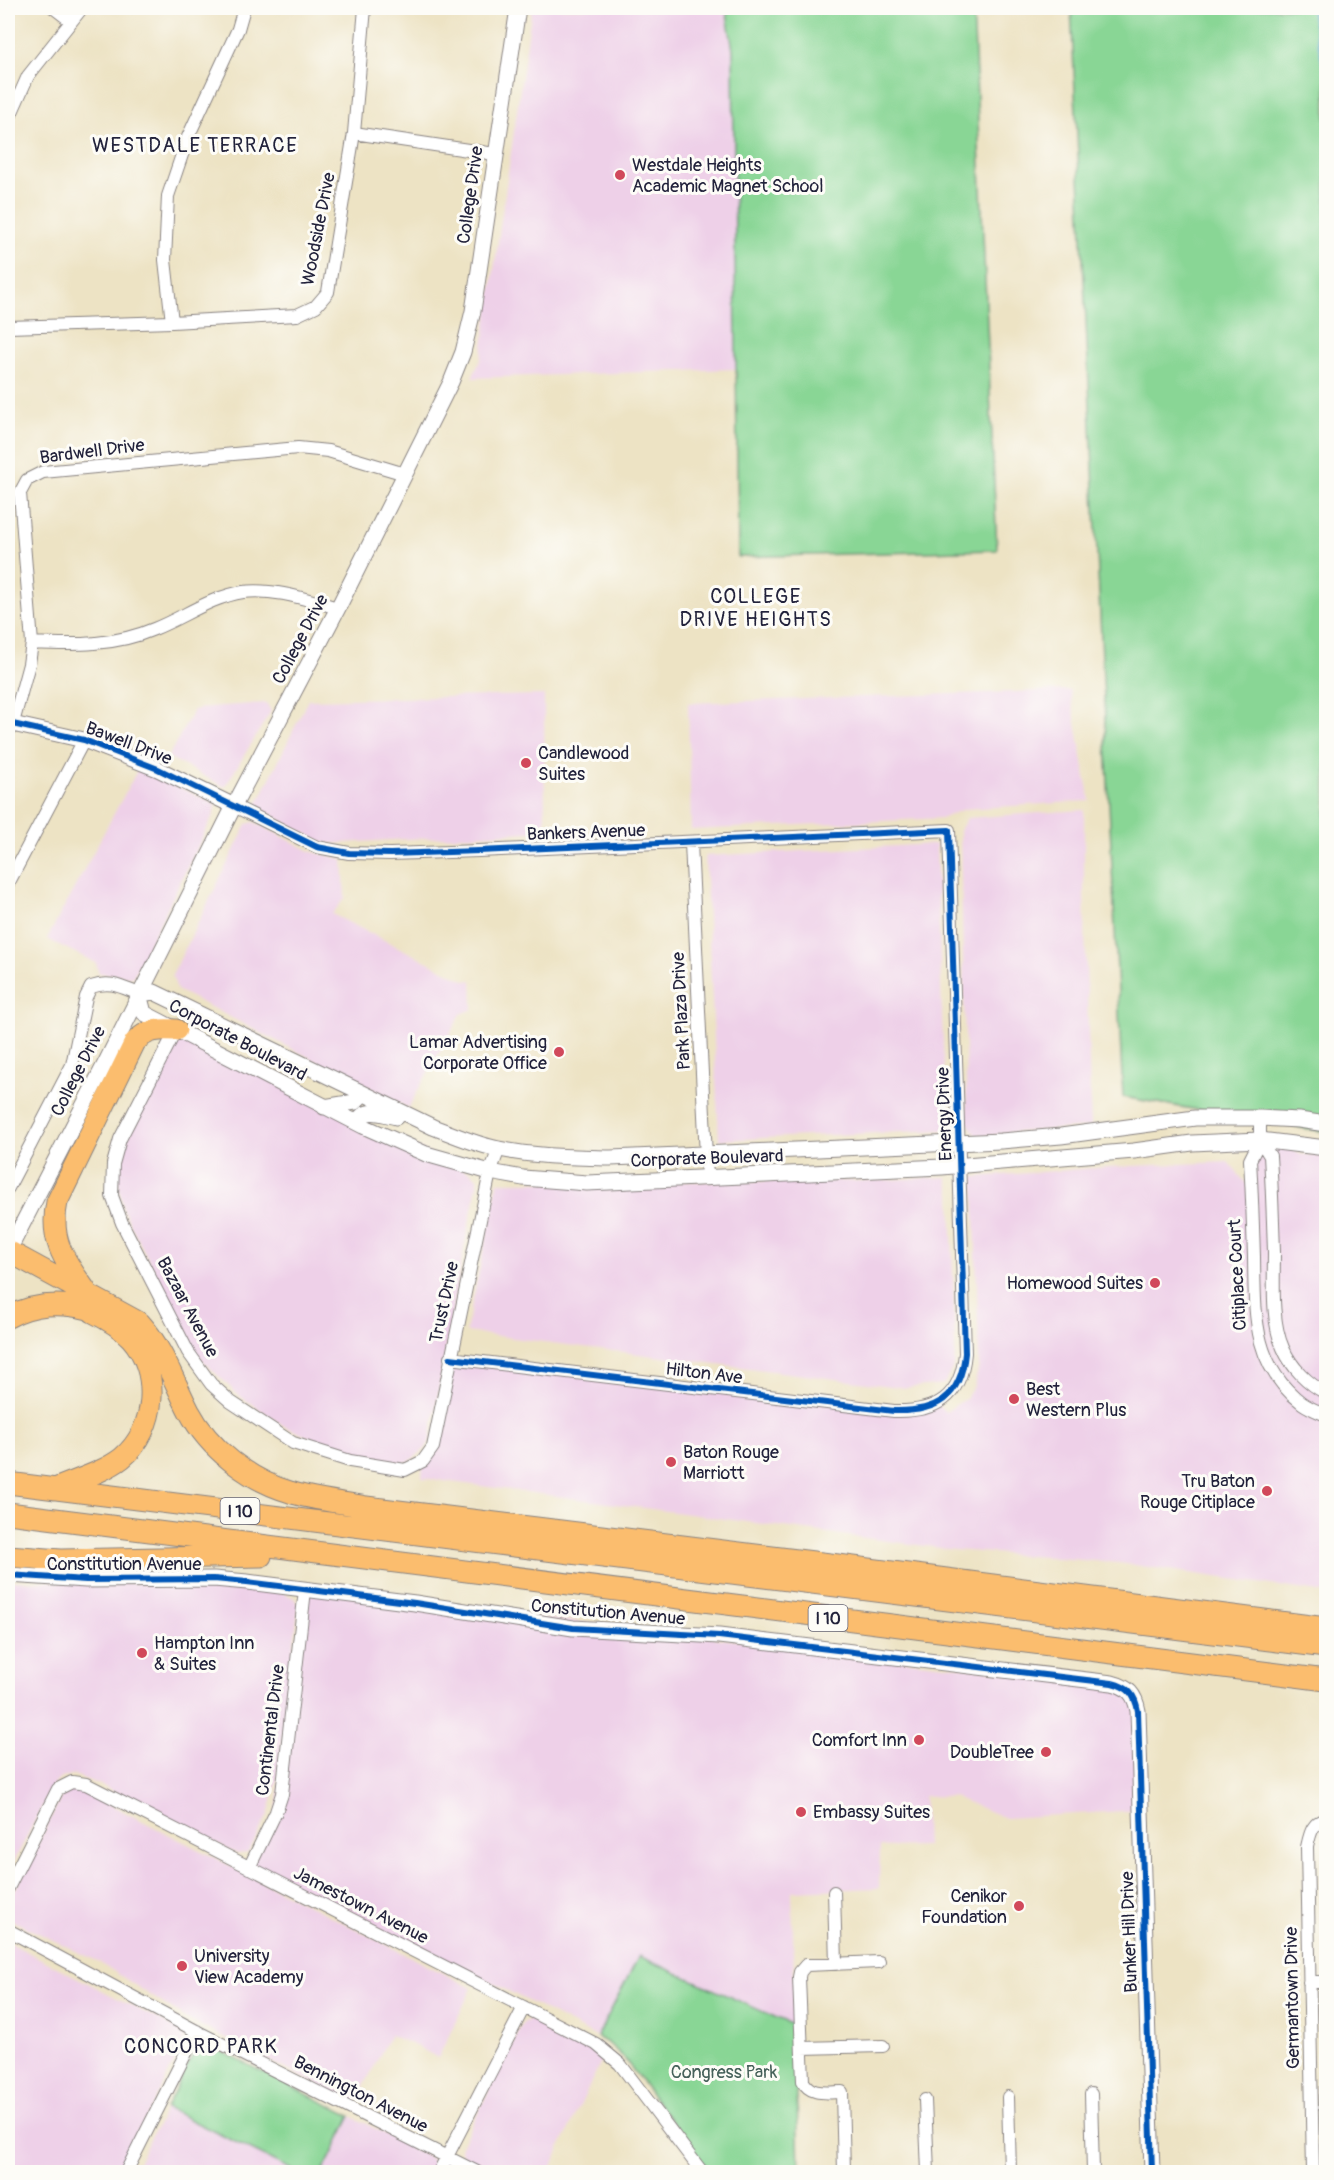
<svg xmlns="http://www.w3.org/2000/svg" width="1334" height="2180" font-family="Pangolin,sans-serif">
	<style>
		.built { fill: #eed0e8 }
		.green { fill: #89d695; stroke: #567c68; stroke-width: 1.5 }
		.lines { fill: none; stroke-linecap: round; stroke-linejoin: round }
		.stream { stroke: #6aa1d8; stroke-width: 3 }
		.minor-casing { stroke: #888280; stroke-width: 14 }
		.tertiary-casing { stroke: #888280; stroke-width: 17 }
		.motorway-casing { stroke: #888280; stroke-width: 23 }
		.minor { stroke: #fff; stroke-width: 12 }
		.tertiary { stroke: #fff; stroke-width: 15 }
		.motorway { stroke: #fbbd6e; stroke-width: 21 }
		.cycleway-casing { stroke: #fdfcf7; stroke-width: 10 }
		.cycleway { stroke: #0057b8; stroke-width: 6 }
		.poi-dot { fill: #d1495b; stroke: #fdfcf7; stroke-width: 2 }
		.labels { text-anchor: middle; stroke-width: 6; stroke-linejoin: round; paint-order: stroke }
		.shield { fill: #fdfcf7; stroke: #646373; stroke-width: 1.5 }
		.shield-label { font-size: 16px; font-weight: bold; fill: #22223b }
		.poi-label { font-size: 18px; fill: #22223b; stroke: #fdfcf7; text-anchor: start }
		.street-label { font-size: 18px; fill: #22223b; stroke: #fdfcf7 }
		.park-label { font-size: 18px; fill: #46615a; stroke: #fdfcf7 }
		.neighbourhood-label { font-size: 20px; letter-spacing: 1.5px; fill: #22223b; stroke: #fdfcf7 }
	</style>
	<rect width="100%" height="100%" fill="#fdfcf7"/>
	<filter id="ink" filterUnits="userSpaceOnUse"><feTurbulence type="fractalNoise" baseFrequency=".0167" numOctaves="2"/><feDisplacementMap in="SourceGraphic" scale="12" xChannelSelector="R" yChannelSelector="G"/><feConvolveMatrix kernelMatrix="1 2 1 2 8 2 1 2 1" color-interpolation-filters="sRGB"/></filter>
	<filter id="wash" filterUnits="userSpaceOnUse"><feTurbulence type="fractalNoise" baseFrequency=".008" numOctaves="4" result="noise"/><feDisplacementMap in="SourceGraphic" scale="24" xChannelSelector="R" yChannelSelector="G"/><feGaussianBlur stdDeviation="1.35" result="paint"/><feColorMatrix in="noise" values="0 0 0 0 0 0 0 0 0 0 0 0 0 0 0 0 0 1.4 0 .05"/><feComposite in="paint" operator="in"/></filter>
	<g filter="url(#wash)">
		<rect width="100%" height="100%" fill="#ede3c4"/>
		<path class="built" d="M532,8h194l7,42 3,319 -264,9 9,-19z
			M1070,690l20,111 -126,8 -21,9 -252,12 -3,-127z
			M544,695l1,136 -220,13 -69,-37 52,-107z
			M266,703l5,8 -46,76 -57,-30 26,-47 16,-3z
			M138,769l78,35 -2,10 -81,163 -34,-4 -3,-10 -49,-24z
			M1084,810v86l7,231 -88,6 -9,3 -18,-1 -9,-13 -7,-292 7,-12z
			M254,822l58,30 31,7 2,39 -13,16 134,67 6,-1 1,29 -12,5 -53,94 -231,-118 -5,-15 75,-151z
			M936,844l10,286 -227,10 -14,-284z
			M182,1042h7l283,131 5,5v8l-13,61 -34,194 -5,8 -15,12 -12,3 -41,-5 -73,-33 -47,-32 -38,-37 -70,-135 -6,-13 -6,-33 7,-32 50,-99z
			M1250,1147h37l14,7 25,3v436l-206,-30 -165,-13 -533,-72 1,-17 10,-14 17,-89 444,53 43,-6 9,7 20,-14 8,-12 5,-20 -5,-189 135,-10 119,-5 23,27z
			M947,1177l4,17 4,158 -1,13 -10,19 -38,4 -440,-56 32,-150 362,-1z
			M8,1581l186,3 86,7 14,7 4,7v5l-21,172 -9,33 -20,38 -11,1 -134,-68 -29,-11 -13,3 -7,6 -46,89z
			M305,1590l819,96 12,15 5,109 -135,8 -52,-21 -30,-1 2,50 -46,1 -1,41 -87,3 3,135 -156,-69 -42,80 -108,-56 -10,3 -230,-116 27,-56z
			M79,1789l393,199 -34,70 -20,-11 -28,-12 -35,69 -170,-86 -84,-55 -90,-43 -3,-4v-12l53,-107 10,-7z
			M8,1942l169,87 7,6v9l-66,128h-110z
			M531,2019l49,23 23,15 -54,115h-59l-26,-13 -4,-11 62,-123 2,-3z
			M166,2108l130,64h-163z
			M351,2116l78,41 6,7 -3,8h-109z"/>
		<path class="green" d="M726,8h247l24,542 -259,7 -5,-507z
			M1071,8h255v1124l-203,-35z
			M639,1956l156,70 4,146h-89l-87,-115 -14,-13 -12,-7z
			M206,2044l145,72 -28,56h-27l-130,-64 31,-61z"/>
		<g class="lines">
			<path class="stream" d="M1311,8l15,68"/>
		</g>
	</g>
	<g filter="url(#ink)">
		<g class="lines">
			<defs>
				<path id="minor" d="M54,8l17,13
					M8,121l20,-45 54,-68
					M354,133l141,21
					M172,322l-7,-62 3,-64 20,-59 50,-108 6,-21
					M8,327l164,-5 125,-7 19,-9 12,-14 26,-159 11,-125
					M32,643c42,2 83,3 122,-14 30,-12 57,-32 89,-37 32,-4 65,8 95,16
					M13,723l16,-59 3,-21 -12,-150 7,-13 16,-8 255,-24 30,3 77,23
					M234,806l83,41 32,6 41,1 89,-3 470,-21 16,523c-4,45 -29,59 -71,58l-444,-53
					M691,843l16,335
					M8,884l76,-144
					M176,1030l-56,109 -7,25 -1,32 10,27 66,129 23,32 20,18 62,41 57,18 55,9 18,-9 10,-14 57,-275 9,-23
					M1260,1118v22l-10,20c2,32 3,65 4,97 1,56 -2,108 48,146 7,5 17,9 24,12
					M1260,1140l10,16c2,32 3,64 4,96 0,29 -3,70 9,96 8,19 25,36 43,45
					M8,1188l64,-123 14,-68 5,-10c20,-7 30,0 48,7
					M249,1868l27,-56 6,-18 23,-204
					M8,1888l50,-99 14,-7 14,2 510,260 24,20 82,108
					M834,1892l2,72
					M8,1930l192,103 277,139
					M1309,1982h17
					M802,2048l81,-2
					M1091,2094l2,78
					M1008,2097l2,75
					M925,2100l3,72
					M126,2172l71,-141
					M439,2172l85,-165
					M844,2172l-2,-80c-14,0 -32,4 -39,-11l-4,-104 1,-5 6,-7 73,-3
					M1313,2172l-6,-325c3,-13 5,-25 19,-28"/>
				<path id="tertiary" d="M8,723l76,17 74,29 76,37
					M139,994l5,19 219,113 63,28 64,18 33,6 64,5 355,-16 192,-16 58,-8 68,-3 66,8
					M139,994l15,-2 279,135c22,8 43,18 66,22 38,8 75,8 112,9l390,-17 60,-5 134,-18h65l39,2 27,4
					M324,1107l31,-5 8,-8
					M358,1123c5,-17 25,-9 38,-6
					M8,1252l98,-190 128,-256 104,-198 113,-226 12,-30 10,-41 45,-303
					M8,1575l78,5 128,-1 33,3 168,21 158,25 146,8 393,47c16,4 23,11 26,28l14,461"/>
				<path id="motorway" d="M8,1251l132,72c22,24 34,59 49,88 20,38 60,69 101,81 24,8 51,10 76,15l472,58 488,63
					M86,1291c-21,-30 -37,-50 -29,-89l78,-160c12,-13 25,-13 41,-12
					M8,1317c26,-14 52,-15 81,-8
					M8,1483l1318,164
					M55,1489c21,-9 49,-17 67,-31 35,-29 39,-87 9,-120 -11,-12 -24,-19 -38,-26
					M8,1513l1318,167
					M8,1556l53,4 200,-4"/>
			</defs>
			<use href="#minor" class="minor-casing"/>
			<use href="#tertiary" class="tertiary-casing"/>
			<use href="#motorway" class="motorway-casing"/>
			<use href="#minor" class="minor"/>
			<use href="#tertiary" class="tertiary"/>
			<use href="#motorway" class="motorway"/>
			<defs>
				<path id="cycleway" d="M8,723l76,17 74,29 159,78 32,6 41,1 89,-3 470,-21 16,523c-4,45 -29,59 -71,58l-444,-53
					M8,1575l78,5 128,-1 33,3 168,21 158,25 146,8 393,47c16,4 23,11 26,28l14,461"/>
			</defs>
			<use href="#cycleway" class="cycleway-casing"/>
			<use href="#cycleway" class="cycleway"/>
		</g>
	</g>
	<g class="poi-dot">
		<circle cx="620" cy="175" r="6"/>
		<circle cx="526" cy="763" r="6"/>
		<circle cx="559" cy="1052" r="6"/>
		<circle cx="1155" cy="1283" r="6"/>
		<circle cx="1014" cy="1399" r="6"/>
		<circle cx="671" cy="1462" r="6"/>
		<circle cx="1267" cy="1491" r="6"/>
		<circle cx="142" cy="1653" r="6"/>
		<circle cx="919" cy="1740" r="6"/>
		<circle cx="1046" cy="1752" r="6"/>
		<circle cx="801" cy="1812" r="6"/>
		<circle cx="1019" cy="1906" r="6"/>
		<circle cx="182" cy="1966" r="6"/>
	</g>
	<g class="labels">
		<g class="shield">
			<rect x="220.5" y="1498" width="39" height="26" rx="4.5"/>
			<rect x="808.5" y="1605" width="39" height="26" rx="4.5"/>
		</g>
		<g class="shield-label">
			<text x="240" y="1517">I 10</text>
			<text x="828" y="1624">I 10</text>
		</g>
		<g class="poi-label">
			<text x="632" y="171">Westdale Heights<tspan x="632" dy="21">Academic Magnet School</tspan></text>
			<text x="538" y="759">Candlewood<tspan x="538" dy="21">Suites</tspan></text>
			<text x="547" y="1048" text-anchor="end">Lamar Advertising<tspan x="547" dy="21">Corporate Office</tspan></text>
			<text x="1143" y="1289" text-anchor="end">Homewood Suites</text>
			<text x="1026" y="1395">Best<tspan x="1026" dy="21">Western Plus</tspan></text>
			<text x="683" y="1458">Baton Rouge<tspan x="683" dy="21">Marriott</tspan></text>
			<text x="1255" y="1487" text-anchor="end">Tru Baton<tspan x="1255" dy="21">Rouge Citiplace</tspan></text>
			<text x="154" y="1649">Hampton Inn<tspan x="154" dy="21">&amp; Suites</tspan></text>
			<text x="907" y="1746" text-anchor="end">Comfort Inn</text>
			<text x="1034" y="1758" text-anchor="end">DoubleTree</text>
			<text x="813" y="1818">Embassy Suites</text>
			<text x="1007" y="1902" text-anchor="end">Cenikor<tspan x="1007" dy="21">Foundation</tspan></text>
			<text x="194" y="1962">University<tspan x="194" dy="21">View Academy</tspan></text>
		</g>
		<g class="street-label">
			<text transform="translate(470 195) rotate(-82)" y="6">College Drive</text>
			<text transform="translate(318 229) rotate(-79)" y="6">Woodside Drive</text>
			<text transform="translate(92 451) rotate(-7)" y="6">Bardwell Drive</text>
			<text transform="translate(300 639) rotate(-62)" y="6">College Drive</text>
			<text transform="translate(129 743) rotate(21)" y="6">Bawell Drive</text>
			<text transform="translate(586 832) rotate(-2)" y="6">Bankers Avenue</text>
			<text transform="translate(681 1011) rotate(-93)" y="6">Park Plaza Drive</text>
			<text transform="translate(238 1040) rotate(28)" y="6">Corporate Boulevard</text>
			<text transform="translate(78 1071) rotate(-63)" y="6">College Drive</text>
			<text transform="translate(944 1114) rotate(-92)" y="6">Energy Drive</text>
			<text transform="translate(707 1158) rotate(-2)" y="6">Corporate Boulevard</text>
			<text transform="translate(1237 1275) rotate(-93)" y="6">Citiplace Court</text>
			<text transform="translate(444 1302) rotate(-78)" y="6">Trust Drive</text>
			<text transform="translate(188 1307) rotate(62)" y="6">Bazaar Avenue</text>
			<text transform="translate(704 1373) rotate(7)" y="6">Hilton Ave</text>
			<text x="124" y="1570">Constitution Avenue</text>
			<text transform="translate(608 1612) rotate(5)" y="6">Constitution Avenue</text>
			<text transform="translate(270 1730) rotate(-83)" y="6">Continental Drive</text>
			<text transform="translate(361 1905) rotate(27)" y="6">Jamestown Avenue</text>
			<text transform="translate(1129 1932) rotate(-92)" y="6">Bunker Hill Drive</text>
			<text transform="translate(1292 1998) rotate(-91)" y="6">Germantown Drive</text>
			<text transform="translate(361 2094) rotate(27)" y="6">Bennington Avenue</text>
		</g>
		<g class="park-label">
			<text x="724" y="2078">Congress Park</text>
		</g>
		<g class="neighbourhood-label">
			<text x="195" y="152">WESTDALE TERRACE</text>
			<text x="756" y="603">COLLEGE<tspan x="756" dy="23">DRIVE HEIGHTS</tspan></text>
			<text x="201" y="2053">CONCORD PARK</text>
		</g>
	</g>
	<rect width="1334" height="2180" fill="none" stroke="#fdfcf7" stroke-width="30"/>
</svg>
